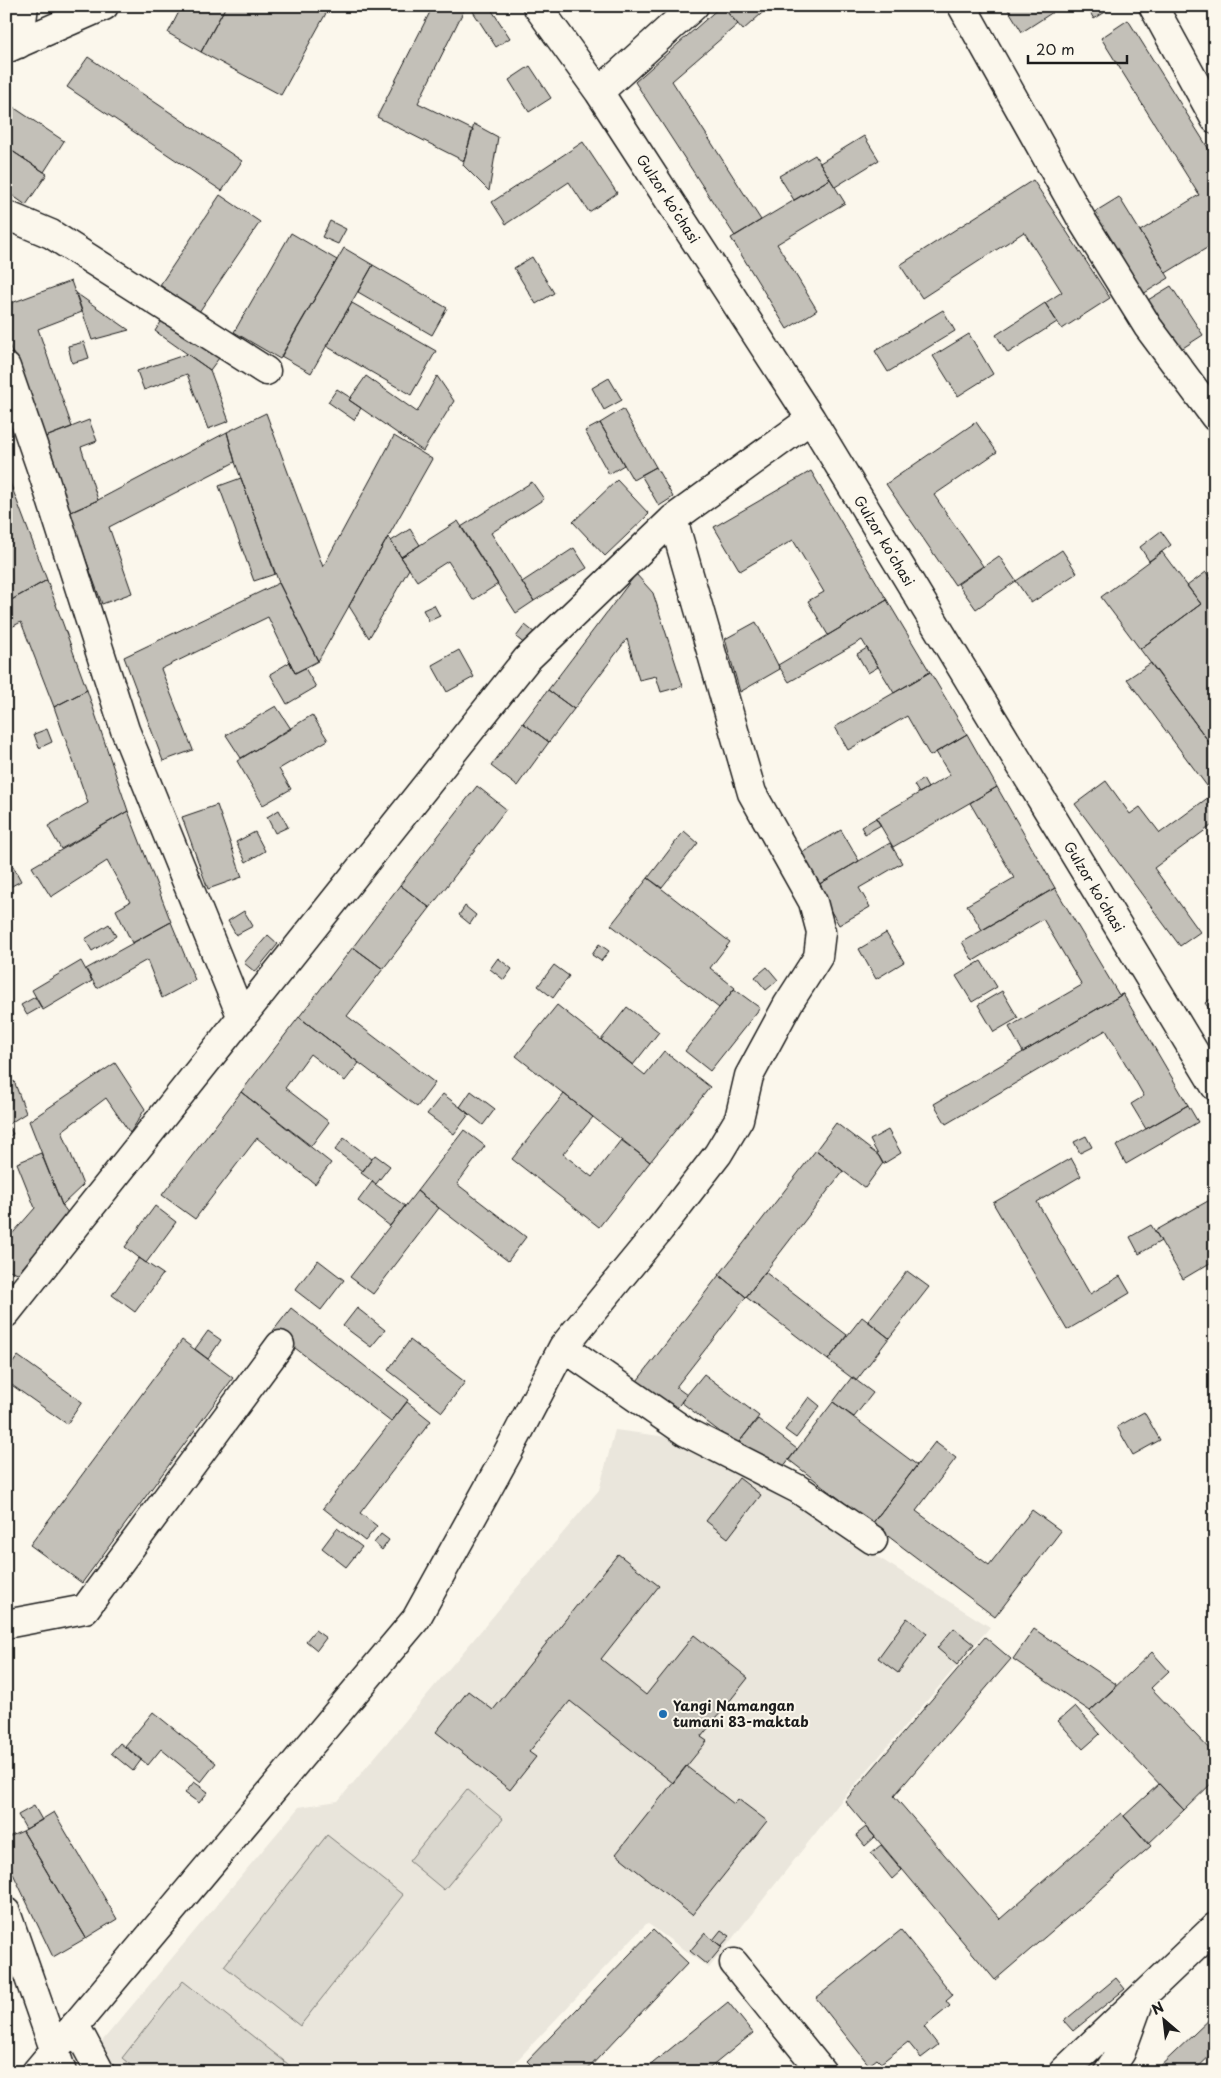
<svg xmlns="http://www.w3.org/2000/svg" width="1221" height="2078" font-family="'Playpen Sans',sans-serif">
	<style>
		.built { fill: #eae6dc }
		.green { fill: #dad7ce; stroke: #7b7a75 }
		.building { fill: #c3c0b8; stroke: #1c1c1c }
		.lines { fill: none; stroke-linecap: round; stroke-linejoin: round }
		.minor-casing { stroke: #1c1c1c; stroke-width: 31 }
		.minor { stroke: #fbf7ec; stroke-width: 28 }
		.poi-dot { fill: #1f6fb2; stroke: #fbf7ec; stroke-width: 2 }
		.labels { text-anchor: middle; stroke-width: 4; stroke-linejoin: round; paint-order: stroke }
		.street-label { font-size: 14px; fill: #1c1c1c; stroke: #fbf7ec }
		.poi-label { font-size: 14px; font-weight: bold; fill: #1c1c1c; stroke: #fbf7ec; text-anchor: start }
	</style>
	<rect width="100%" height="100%" fill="#fbf7ec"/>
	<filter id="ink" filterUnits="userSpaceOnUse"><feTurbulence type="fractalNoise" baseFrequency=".02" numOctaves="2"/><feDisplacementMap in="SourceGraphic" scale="10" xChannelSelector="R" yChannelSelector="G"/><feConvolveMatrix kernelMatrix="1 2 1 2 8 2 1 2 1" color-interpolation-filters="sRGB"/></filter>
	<g filter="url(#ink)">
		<path class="built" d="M615,1430l75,10 300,187 -149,174 -132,167 -62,-45 -141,149h-393l-15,-26 201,-239 39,-6 261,-311z"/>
		<path class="green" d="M467,1789l36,30 -59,71 -35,-29z
			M327,1835l76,60 -103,131 -76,-60z
			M183,1981l115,91h-159l-17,-14z"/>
		<path class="building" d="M182,6h44l-25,46 -33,-19z
			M226,6h104l-49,89 -80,-43z
			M433,6h33l-48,97 55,27 -9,31 -87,-44z
			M477,6h12l21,32 -14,9 -24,-37z
			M721,6l17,18 -66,57 89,139 -26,16 -100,-154z
			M722,6h48l-27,24z
			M1006,6h44l3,6 -31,20z
			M1086,6h29l-21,13z
			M1128,20l87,139v84l-49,30 -26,-42 59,-36 -98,-157z
			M88,57l154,104 -20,30 -155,-104z
			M530,66l21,32 -22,14 -20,-32z
			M13,107l51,34 -20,31 -38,-25v-30z
			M474,124l24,13 -9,54 -26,-26z
			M864,136l15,24 -44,27 -15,-24z
			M583,142l34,51 -28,19 -20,-30 -63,42 -14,-22z
			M6,147l41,27 -21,31 -20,-14z
			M815,155l15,24 -36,21 -15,-24z
			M830,179l15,24 -68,41 40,66 -30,19 -56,-91z
			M1033,180l77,118 -48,31 -17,-26 17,-11 -38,-60 -102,66 -22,-33z
			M220,195l40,27 -61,90 -39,-27z
			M1119,197l50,81 -31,19 -50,-81z
			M330,221l16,8 -8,15 -16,-7z
			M291,233l46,27 -57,99 -46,-27z
			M344,248l29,17 -62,108 -30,-17z
			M532,257l22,36 -18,11 -22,-36z
			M373,265l74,43 -15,27 -74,-43z
			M71,281l11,31 -44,17 34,98 -29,11 -37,-102v-31z
			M1171,286l32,49 -28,18 -32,-50z
			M76,293l53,37 -37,10z
			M352,303l84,48 -25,44 -85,-49z
			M1045,303l12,19 -49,31 -12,-18z
			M943,310l12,21 -67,41 -13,-21z
			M163,319l56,39 -9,12 -55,-39z
			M969,334l24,40 -35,22 -25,-40z
			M84,342l5,16 -17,5 -4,-17z
			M187,354l23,16 19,51 -21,8 -21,-55 -43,16 -7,-19z
			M366,376l51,36 20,-36 17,25 -31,50 -74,-51z
			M609,378l13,22 -18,10 -12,-22z
			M1215,378v27l-13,-17z
			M337,389l14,9 -2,2 12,8 -7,12 -26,-18z
			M623,409l33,58 -23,13 -33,-57z
			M266,413l57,154 71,-131 38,23 -114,202 -39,-78 -44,-121 -8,-30z
			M89,420l8,21 -16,6 17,53 -29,13 -26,-75z
			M976,422l21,30 -63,43 49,71 -28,19 -69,-101z
			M600,423l24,42 -15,9 -24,-43z
			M227,432l8,30 -126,65 23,66 -30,11 -33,-91 29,-13z
			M656,467l17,30 -14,9 -18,-31z
			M811,471l76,129 -59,35 -20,-34 16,-9 -31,-52 -53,31 -26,-44z
			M6,472l41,108 -41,23z
			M241,478l34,96 -21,7 -35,-95z
			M617,480l32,34 -44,42 -32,-34z
			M532,482l12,17 -53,34 43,68 -18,12 -55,-86z
			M458,521l40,63 -25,16 -25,-39 -31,20 -16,-24z
			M410,529l10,16 -19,12 -10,-16z
			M1161,531l10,14 -22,16 -9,-14z
			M388,537l21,32 -40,69 -20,-32z
			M574,548l13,20 -53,33 -12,-19z
			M1062,550l15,23 -46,30 -15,-22z
			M1162,552l39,52 -61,45 -39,-52z
			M999,556l17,25 -40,28 -18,-25z
			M1206,572l9,12v166l-75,-101 61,-45 -14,-18z
			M636,574l17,19 30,93 -22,6 -5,-16 -17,4 -12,-41 -53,70 -26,-19z
			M47,580l40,110 -33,17 -33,-85 -15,8v-27z
			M279,583l39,78 -23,12 -27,-56 -107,52 32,81 -30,11 -39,-104z
			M887,600l43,72 -36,21 -32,-53 -73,42 -11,-17z
			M434,605l6,11 -11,5 -6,-11z
			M756,622l24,47 -40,23 -15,-53z
			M525,625l10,8 -9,12 -10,-8z
			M867,648l11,19 -10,6 -11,-19z
			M459,650l15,27 -27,15 -15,-27z
			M290,662l5,11 10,-5 11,19 -29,17 -17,-30z
			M1151,663l64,87v73l-61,45 46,64 -20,14 -105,-142 31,-23 24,33 10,-7 20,26 53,-39 -86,-115z
			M930,672l37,62 -37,22 -23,-40 -59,34 -13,-23z
			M87,690l41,121 -67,38 -13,-23 40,-23 -34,-96z
			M548,690l26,19 -25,33 -26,-19z
			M276,706l15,23 -50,29 -15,-23z
			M312,715l16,25 -49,29 12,20 -28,16 -26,-44z
			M523,723l26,19 -32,44 -26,-20z
			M47,729l5,13 -13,6 -5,-14z
			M967,734l30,53 -104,60 -17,-29 74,-43 -14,-23z
			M923,779l5,9 -9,5 -5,-8z
			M477,786l29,23 -76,99 -30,-23z
			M997,787l58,101 -73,42 -15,-25 47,-27 -44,-75z
			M217,805l25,72 -34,12 -26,-72z
			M279,810l9,17 -13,6 -8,-16z
			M128,811l43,111 -39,21 -16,-33 14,-8 -23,-41 -56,36 -19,-30z
			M876,818l5,7 -16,9 -4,-7z
			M841,830l18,31 -43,25 -18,-31z
			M684,831l14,12 -36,45 -14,-10z
			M255,832l10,19 -19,11 -10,-20z
			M890,843l12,20 -43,25 11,19 -31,18 -23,-39z
			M13,866l8,15 -13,7 3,6 -5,3v-29z
			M648,878l82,64 -20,26 25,20 -16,20 -108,-83z
			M400,885l30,23 -47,61 -30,-22z
			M1055,888l64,107 4,-1 -100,58 -14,-25 73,-42 -39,-66 -70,42 -11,-19z
			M465,906l11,9 -6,9 -11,-9z
			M244,911l9,15 -17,9 -8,-14z
			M171,922l24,58 -33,18 -15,-38 -50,28 -11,-19z
			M109,924l7,12 -24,15 -7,-12z
			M886,933l18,29 -28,17 -17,-30z
			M268,935l10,9 -23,28 -11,-9z
			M599,944l10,7 -8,10 -9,-6z
			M353,947l30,22 -36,47 88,67 -18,24 -118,-90z
			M498,958l14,11 -8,11 -14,-11z
			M81,961l11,20 -49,29 -11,-20z
			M981,961l16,26 -25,15 -16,-26z
			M554,965l15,11 -16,22 -15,-12z
			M767,967l11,13 -12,10 -11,-13z
			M734,989l26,19 -50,63 -25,-20z
			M1002,991l16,27 -24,14 -16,-27z
			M1123,994l65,111 -42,24 -15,-25 13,-8 -38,-66 -160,94 -12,-20z
			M1215,996v21l-10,-14z
			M35,997l6,10 -14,8 -6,-10z
			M557,1005l88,70 19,-24 46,36 -60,75 -134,-106z
			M627,1007l32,25 -26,33 -32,-25z
			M299,1017l60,46 -14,18 -35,-27 -25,34 44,34 -18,24 -70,-54z
			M115,1063l30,46 -15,24 -24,-35 -44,33 21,54 -21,20 -33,-84z
			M14,1081l12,32 -19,12 -1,-39z
			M471,1091l24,18 -12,16 -23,-18z
			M241,1092l90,71 -16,21 -58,-46 -62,81 -33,-24z
			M443,1094l26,20 -15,20 -27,-20z
			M564,1094l29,23 -30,37 29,23 29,-37 29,22 -51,65 -87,-68z
			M1188,1105l10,17 -72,42 -10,-18z
			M6,1123l7,11 -7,4z
			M836,1123l43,33 4,7 -18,25 -49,-38z
			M464,1130l21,16 -28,38 69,53 -18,24 -91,-70z
			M888,1130l13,23 -18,11 -13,-24z
			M1086,1136l6,11 -12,6 -6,-11z
			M344,1138l28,21 -9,12 -28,-21z
			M816,1150l27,21 -97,126 -27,-22z
			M41,1153l21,52 7,9 -51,59 -12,-4v-28l29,-33 -18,-45z
			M375,1155l15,11 -14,18 -15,-11z
			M1071,1158l10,18 -44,26 53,92 30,-18 10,17 -63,37 -74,-127z
			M372,1182l33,24 -15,20 -32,-25z
			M417,1191l22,17 -66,86 -23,-17z
			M1215,1197v63l-32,19 -28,-48z
			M155,1206l21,16 -30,41 -21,-16z
			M1151,1225l10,16 -22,13 -9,-17z
			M139,1258l24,16 -28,38 -23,-17z
			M318,1260l26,20 -23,30 -26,-20z
			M907,1271l22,16 -40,51 -21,-17z
			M765,1272l82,63 -19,25 -82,-63z
			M719,1275l27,22 -70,90 11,8 -15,19 -38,-29z
			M291,1308l117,92 -17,22 -118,-91z
			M357,1308l28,22 -14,17 -28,-21z
			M862,1317l27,21 -33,43 -28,-21z
			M208,1331l13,9 -13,19 -13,-10z
			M182,1340l51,38 -151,205 -52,-38z
			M410,1340l55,42 -23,30 -54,-42z
			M18,1356l64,46 -15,22 -61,-43v-9z
			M704,1374l55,42 -22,29 -56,-43z
			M852,1377l21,16 -19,24 -21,-15z
			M809,1397l11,9 -24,32 -11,-8z
			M407,1402l24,19 -71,92 17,13 -12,15 -42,-33z
			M833,1402l84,63 -45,59 -83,-64z
			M1144,1412l16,28 -27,15 -16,-28z
			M758,1419l39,30 -18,23 -40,-30z
			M935,1442l21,16 -40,53 73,54 43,-55 29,21 -66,86 -123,-93z
			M739,1478l22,17 -33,43 -22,-17z
			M337,1528l25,19 -16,20 -24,-19z
			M381,1534l8,6 -7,10 -8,-7z
			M618,1554l41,32 -58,73 45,36 48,-60 54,43 -47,59 6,4 -34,42 -103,-82 -41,51 7,5 -26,33 -74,-58 32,-41 25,19z
			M907,1618l20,15 -29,40 -20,-15z
			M954,1628l20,16 -17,21 -20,-17z
			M1034,1629l82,55 -3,6 -23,21 -77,-52z
			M315,1630l11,8 -9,12 -11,-9z
			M985,1637l26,22 -117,137 106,123 121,-106 30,33 -156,134 -150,-179z
			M1152,1652l17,19 -18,17 64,67v25l-31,30 -94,-99z
			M1075,1706l25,28 -17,15 -25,-28z
			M153,1712l63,51 -15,19 -40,-33 -13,16 -23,-19z
			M120,1743l21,17 -8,11 -22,-18z
			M686,1766l48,38 4,-5 29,22 -75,94 -76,-61z
			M194,1782l14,10 -9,11 -14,-10z
			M1159,1784l25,26 -36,34 -24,-28z
			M34,1806l8,14 -16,9 -8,-14z
			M54,1812l63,107 -31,19 -63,-107z
			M866,1827l9,10 -10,9 -9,-11z
			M23,1831l63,107 -33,19 -47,-98v-21z
			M881,1845l21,25 -10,9 -21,-26z
			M653,1930l35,33 -103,109h-47l-11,-11z
			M721,1930l9,6 -9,10 -8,-6z
			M901,1930l52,65 -7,6 4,5 -26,21 14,18 -17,13 -13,-16 -27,21 -4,-4 -8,6 -53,-67z
			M705,1933l17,14 -15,18 -17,-14z
			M1116,1978l9,11 -52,42 -9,-10z
			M728,2002l25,31 -48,39h-63z
			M1214,2015l1,36 -22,21h-39z"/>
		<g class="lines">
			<defs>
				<path id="minor" d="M537,6l62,86 212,327 404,667
					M962,6l121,216 65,105 67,90
					M1153,6l62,113
					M19,44l5,-38
					M6,49l98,-43
					M599,92l95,-86
					M6,215l45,19 215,137
					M6,367l36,104 83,259 117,288
					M6,1313l521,-654 146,-140 138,-100
					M563,1347l123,85 112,57 75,51
					M6,1624l79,-15 195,-264
					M6,1912l56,160
					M734,1963l88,109
					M75,2025l25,47
					M36,2072l380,-453 91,-165 56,-107 97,-118 58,-75 21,-35 10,-43 39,-72 30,-47 3,-25 -8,-30 -61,-109 -79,-274
					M1063,2072l152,-145
					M1108,2072l13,-20 17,-47"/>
			</defs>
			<use href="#minor" class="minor-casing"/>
			<use href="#minor" class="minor"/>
		</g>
	</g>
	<circle class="poi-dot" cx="663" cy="1714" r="5"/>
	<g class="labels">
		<g class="street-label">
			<text transform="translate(668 199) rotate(57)" y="5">Gulzor koʻchasi</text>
			<text transform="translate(884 541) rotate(59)" y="5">Gulzor koʻchasi</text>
			<text transform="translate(1094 887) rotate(59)" y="5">Gulzor koʻchasi</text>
		</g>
		<g class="poi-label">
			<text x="673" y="1711">Yangi Namangan<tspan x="673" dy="16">tumani 83-maktab</tspan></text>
		</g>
	</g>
	<rect width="1221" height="2078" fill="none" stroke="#fbf7ec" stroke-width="25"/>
	<rect x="12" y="12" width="1196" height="2053" fill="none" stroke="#1c1c1c" stroke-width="2" filter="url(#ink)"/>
	<g transform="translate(1164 2020) rotate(332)" stroke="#fbf7ec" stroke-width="4" paint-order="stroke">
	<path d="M0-4L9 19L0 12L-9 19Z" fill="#1c1c1c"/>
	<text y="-8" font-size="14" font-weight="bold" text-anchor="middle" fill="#1c1c1c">N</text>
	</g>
	<path d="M1028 55v8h99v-8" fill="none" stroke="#1c1c1c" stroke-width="2.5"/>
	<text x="1036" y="55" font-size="15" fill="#1c1c1c" stroke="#fbf7ec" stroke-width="4" paint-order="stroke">20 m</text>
</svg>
